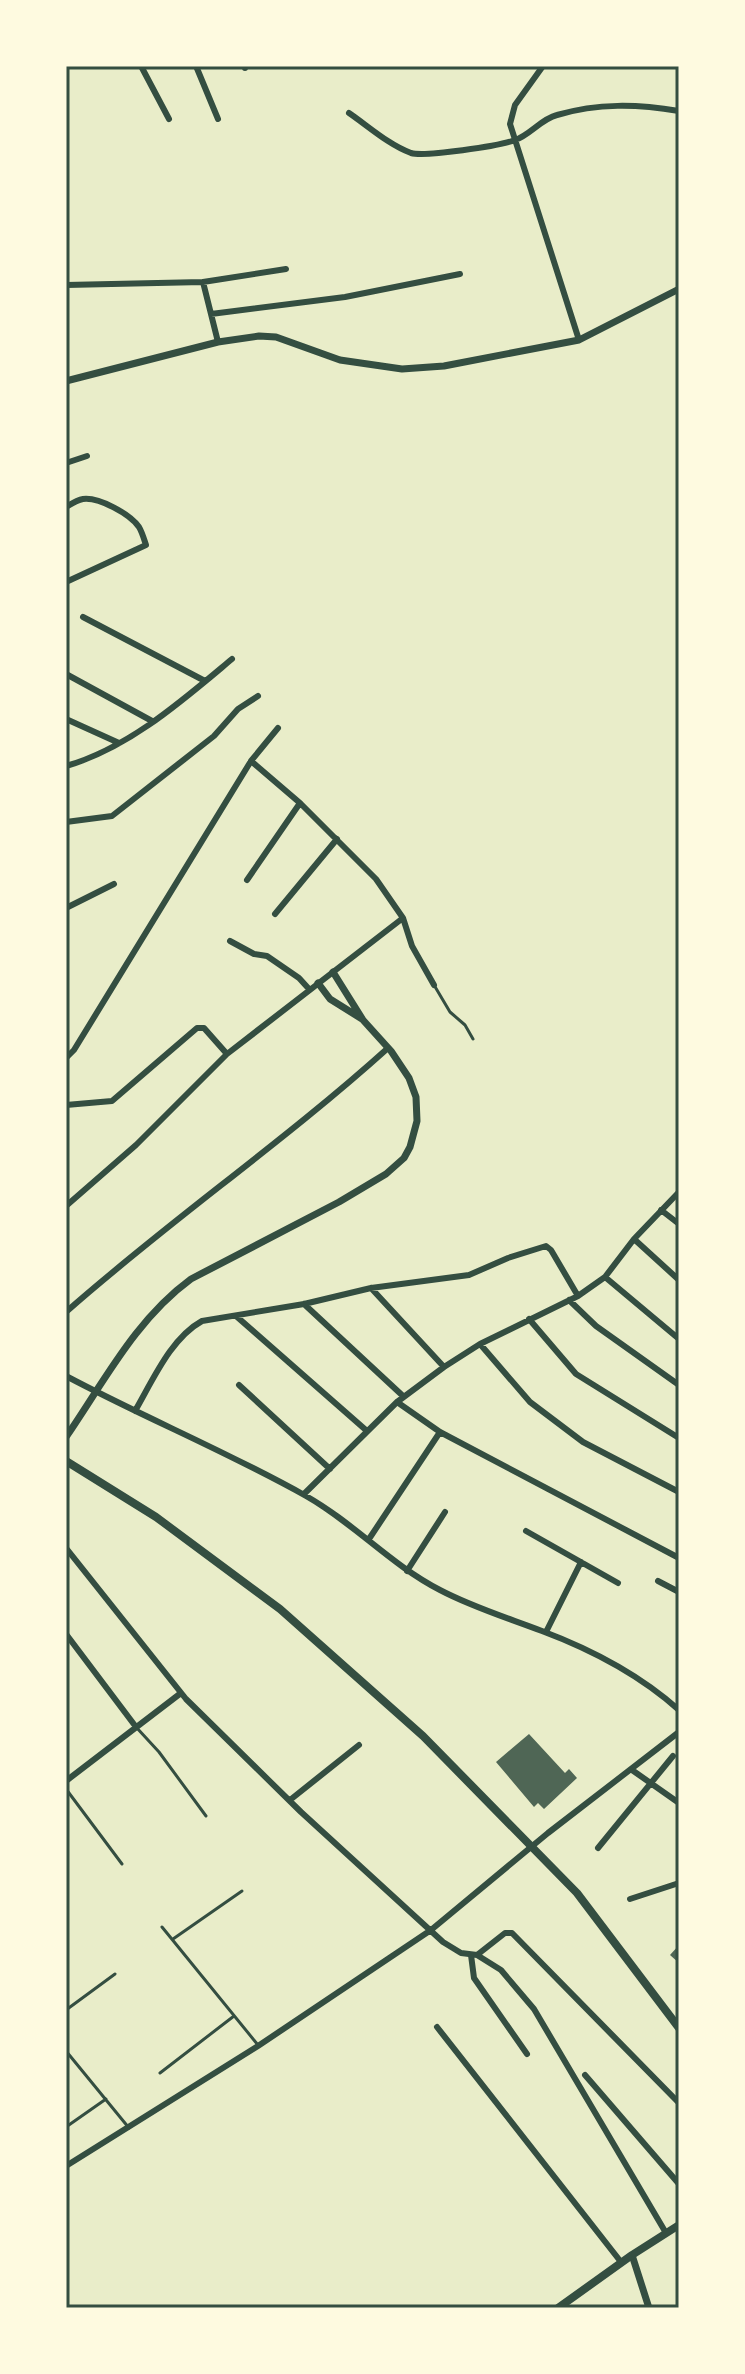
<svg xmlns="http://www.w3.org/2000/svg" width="745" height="2374" font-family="'Archivo Narrow',sans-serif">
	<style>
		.building { fill: #4f6655 }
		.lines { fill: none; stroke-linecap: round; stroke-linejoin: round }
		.service { stroke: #344e41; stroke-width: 3 }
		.minor { stroke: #344e41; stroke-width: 6 }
		.tertiary { stroke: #344e41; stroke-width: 7 }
		.secondary { stroke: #344e41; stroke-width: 8 }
		.neatline { fill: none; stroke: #344e41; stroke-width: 3 }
	</style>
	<rect width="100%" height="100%" fill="#e9edc9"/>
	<path class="building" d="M529,1734l36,39 4,-4 8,9 -33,31 -6,-6 -4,4 -38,-45z
		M679,1945v18l-9,-8z"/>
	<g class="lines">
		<path class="service" d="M434,985l16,27 15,13 8,14
			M136,1727l23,25 47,64
			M66,1789l56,75
			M162,1927l96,118
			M173,1939l69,-48
			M66,2010l49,-36
			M66,2051l63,77
			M160,2073l74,-57
			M66,2127l40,-28"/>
		<path class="minor" d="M141,66l28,53
			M196,66l22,53
			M245,66v2
			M543,66l-28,39 -5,19 69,216
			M349,113c19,13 40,32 62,40 14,4 89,-7 104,-13 15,-5 26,-21 42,-25 41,-12 80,-11 122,-4
			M203,282l15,60
			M66,285l137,-3 83,-13
			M211,314l134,-17 115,-23
			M66,463l21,-7
			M66,507c5,-3 11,-7 17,-8 16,-2 47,15 56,28 3,5 5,12 7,18l-80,37
			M83,617l122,64
			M66,674l86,47
			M66,719l53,24
			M251,761l49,42 76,76 27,39 9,28 22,39
			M66,766c63,-18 117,-66 166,-107
			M66,822l46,-6 102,-80 24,-27 20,-13
			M247,880l53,-77
			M66,908l48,-24
			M275,914l62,-75
			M230,941l24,13 13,2 32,22 10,11
			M66,1058l8,-8 177,-289 27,-33
			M66,1105l46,-4 85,-73h7l23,26
			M66,1206l70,-61 91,-91 176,-136
			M661,1210l18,14
			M634,1239l45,41
			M605,1277l74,62
			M371,1288l73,79
			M569,1300l27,26 83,59
			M304,1304l99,92
			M66,1312c104,-92 219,-171 322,-264
			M236,1316l131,115
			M529,1319l47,55 103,64
			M480,1344l50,58 53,40 96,50
			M66,1376c79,42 162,76 240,120 48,27 85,69 134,94 32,17 68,28 102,41 48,18 99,45 137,79
			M239,1385l91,84
			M397,1402l43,30 239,126
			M135,1411c18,-31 36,-73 67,-90l102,-17 67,-16 98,-13 39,-17 38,-12 5,4 27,46
			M304,1494l93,-92 47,-35 36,-23 98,-48 27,-19 29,-38 45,-47
			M526,1531l92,52
			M369,1539l71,-107
			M66,1548l120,151 115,113 142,130 18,11 16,2 28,-22h7l167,170
			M407,1571l38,-59
			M658,1581l21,11
			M546,1632l35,-70
			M66,1634l70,93
			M632,1770l47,33
			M66,1781l115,-88
			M290,1800l69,-55
			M598,1848l75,-92
			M630,1899l49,-16
			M471,1955l3,23 53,76
			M477,1955l24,15 33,39 132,224
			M437,2027l184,235
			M585,2075l94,109
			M66,2166l192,-120 173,-116 117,-97 131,-101"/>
		<path class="tertiary" d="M66,381l152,-39 41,-6 17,1 64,23 62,9 42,-3 135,-26 100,-51
			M318,983l12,16 32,20
			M66,1437c38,-55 69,-117 125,-158l148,-77 47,-28 18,-16 6,-11 7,-26 -1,-24 -7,-19 -18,-27 -28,-31 -30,-48
			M632,2255l17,53"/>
		<path class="secondary" d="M66,1461l90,56 124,92 143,127 154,157 102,135
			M558,2308l74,-53 47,-30"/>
	</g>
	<rect width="745" height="2374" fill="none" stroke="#fefae0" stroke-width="136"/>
	<rect x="68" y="68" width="609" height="2238" class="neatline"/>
</svg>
